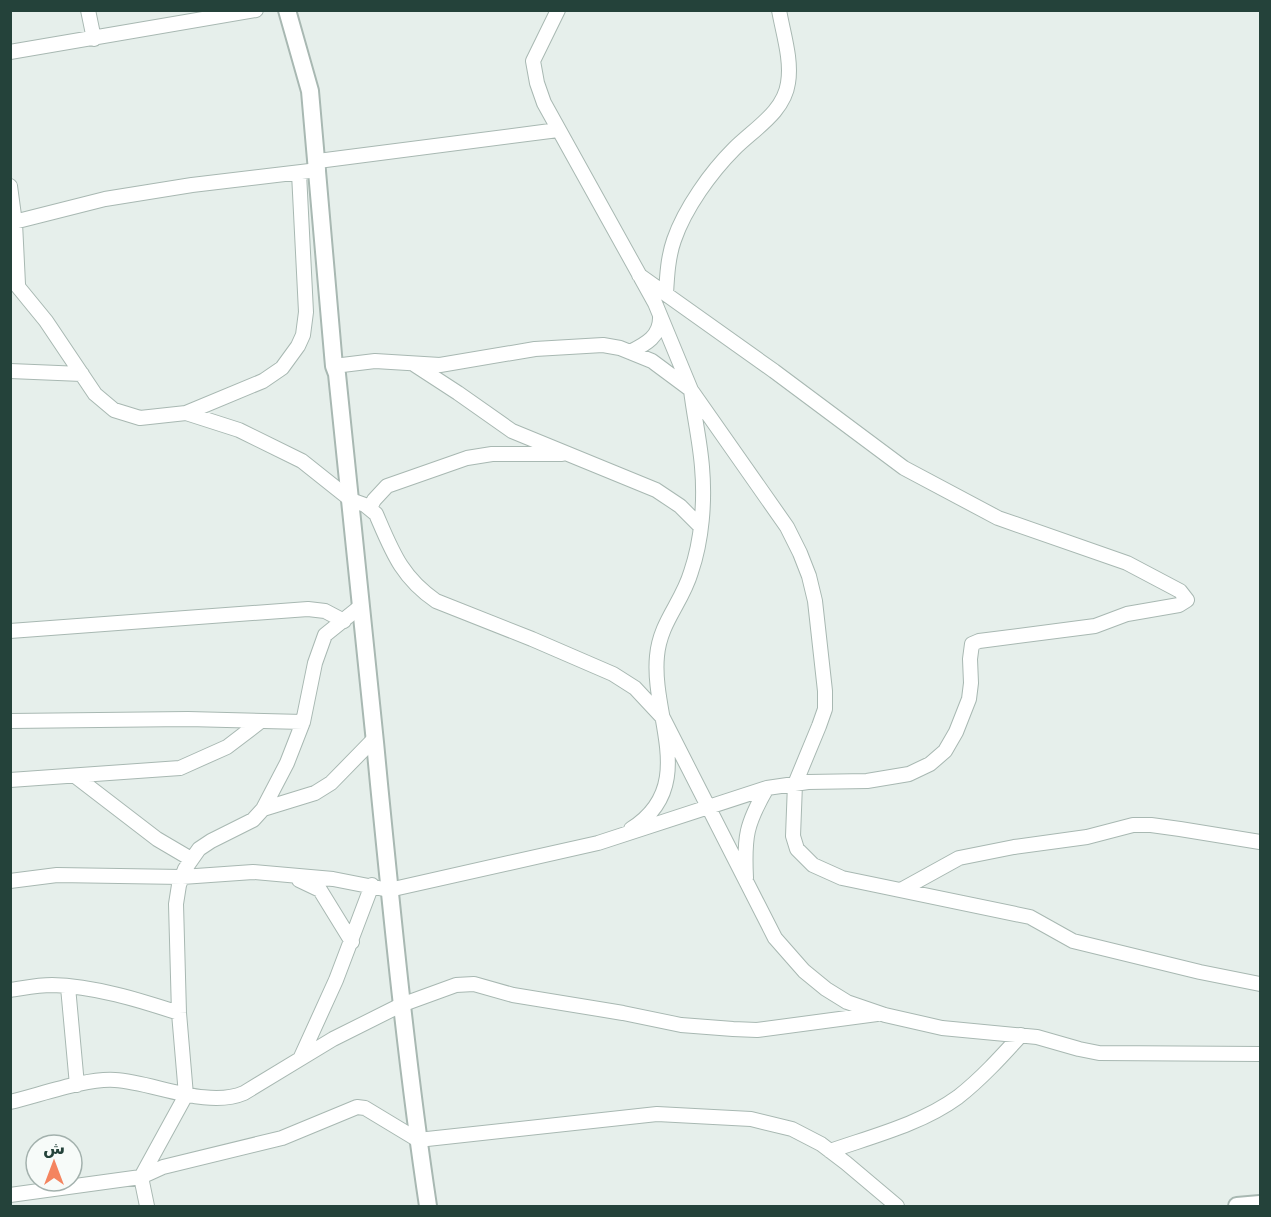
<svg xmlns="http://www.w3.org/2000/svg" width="1271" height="1217" font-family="'DejaVu Sans',Vazirmatn,sans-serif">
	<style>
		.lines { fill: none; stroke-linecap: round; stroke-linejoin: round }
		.minor-casing { stroke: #a8b8b2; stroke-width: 16 }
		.tertiary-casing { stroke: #a8b8b2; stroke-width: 20 }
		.minor { stroke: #fff; stroke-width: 14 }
		.tertiary { stroke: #fff; stroke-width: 16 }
	</style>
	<rect width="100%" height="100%" fill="#e6efeb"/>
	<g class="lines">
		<defs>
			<path id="minor" d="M88,10l6,29
				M558,10l-25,51 4,22 7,20 111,200 36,87 96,137 13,26 9,23 6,25 10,90v18l-6,17 -24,58 -2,52 4,13 16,16 29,13 188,39 43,24 127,31 60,12
				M10,52l246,-42
				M318,161l240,-31
				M10,186l5,37 3,61
				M10,223l95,-24 87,-14 126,-15
				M10,277l36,44 49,73 19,16 26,8 46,-5 53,17 63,31 49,39 14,5 11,9c16,37 25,63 60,87l96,38 81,35 22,14 28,30 112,220 29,33 22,18 21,13 38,13 57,13 95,9 42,12 20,4 161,1
				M666,294c1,-18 2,-37 8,-54 11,-32 37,-68 60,-91 20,-20 50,-37 54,-66 4,-23 -5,-50 -9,-73
				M630,352c16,-8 31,-16 30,-36
				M415,365l43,28 54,38 144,59 24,16 20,20
				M334,366l41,-5 65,4 95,-16 68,-4 17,3 32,13 39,29c3,26 9,51 11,77 3,34 0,73 -11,105 -9,31 -31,50 -34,84 -6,61 42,130 -26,173
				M10,371l72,3
				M186,413l77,-32 19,-13 16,-22 5,-11 3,-23 -7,-139
				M370,508l4,-8 13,-14 80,-28 25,-4h70
				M10,631l298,-22 17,2 19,10
				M10,721l178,-2 115,3
				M75,776l82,63 34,20
				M10,780l170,-12 47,-21 34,-26
				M263,809l52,-16 16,-10 43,-44
				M746,878c-2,-41 0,-54 21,-90
				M299,880l21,10 32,52
				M10,881l47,-6 125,2 71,-5 80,7 56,11 209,-47 169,-55 41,-6 59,-1 42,-7 21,-10 15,-13 11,-19 13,-33 2,-16 -1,-24 2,-15 7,-3 116,-15 32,-12 52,-9 8,-5 -7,-9 -53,-28 -129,-45 -94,-50 -130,-97 -135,-96
				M901,890l58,-32 55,-11 73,-10 46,-12h18l29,4 80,13
				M68,987l9,98
				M10,990c14,-2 28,-5 42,-5 42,1 87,15 127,28
				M301,1057l35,-77 36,-95
				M10,1102c30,-7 76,-24 105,-22 38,2 92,29 129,13l89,-54 68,-34 55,-20 18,-1 39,11 110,18 58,12 52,4 24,1 120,-16
				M830,1151c43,-15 91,-27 128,-54 23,-18 43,-40 63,-62
				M10,1195l131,-18 22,-10 119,-29 75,-31 8,1 53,32 239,-26 94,5 41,10 29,15 25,19 51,43
				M147,1206l-6,-29 45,-82 -7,-82 -3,-109 3,-19 6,-16 14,-20 12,-8 42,-21 10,-11 24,-46 16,-41 12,-59 10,-28 36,-29"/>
			<path id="tertiary" d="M287,10l23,81 24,275 3,8c15,136 29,273 42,410 14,141 28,282 49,422
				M1237,1206l23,-2"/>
		</defs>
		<use href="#minor" class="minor-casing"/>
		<use href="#tertiary" class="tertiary-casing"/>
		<use href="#minor" class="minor"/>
		<use href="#tertiary" class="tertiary"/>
	</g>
	<rect width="1271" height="1217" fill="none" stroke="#24423a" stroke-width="24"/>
	<g transform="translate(54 1163)"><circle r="28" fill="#f7fbf9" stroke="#a3b1ad" stroke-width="1.5"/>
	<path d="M0-4.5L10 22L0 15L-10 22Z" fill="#f4845f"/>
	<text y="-9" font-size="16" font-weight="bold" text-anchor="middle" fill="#24423a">ش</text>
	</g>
</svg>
